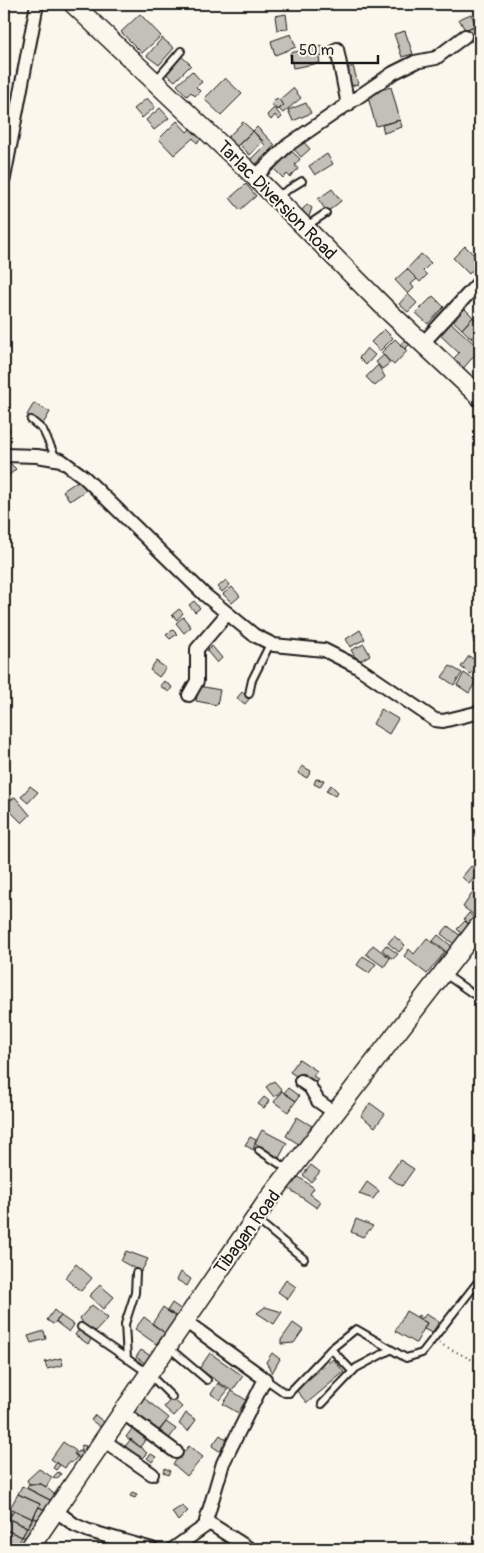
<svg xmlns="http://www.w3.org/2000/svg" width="484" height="1553" font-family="Pangolin,sans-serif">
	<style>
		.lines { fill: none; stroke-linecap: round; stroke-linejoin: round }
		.stream { stroke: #74726e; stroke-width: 4 }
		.building { fill: #c3c0b8; stroke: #1c1c1c }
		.lane-casing { stroke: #1c1c1c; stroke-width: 10 }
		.street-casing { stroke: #1c1c1c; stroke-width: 16 }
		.secondary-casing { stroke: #1c1c1c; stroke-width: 21 }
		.path { stroke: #1c1c1c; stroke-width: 2; stroke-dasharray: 1 4; stroke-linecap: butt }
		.lane { stroke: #fbf7ec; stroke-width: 6 }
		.street { stroke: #fbf7ec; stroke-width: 12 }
		.secondary { stroke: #fbf7ec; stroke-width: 18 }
		.labels { text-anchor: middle; stroke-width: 4; stroke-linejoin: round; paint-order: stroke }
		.street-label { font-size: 18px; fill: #1c1c1c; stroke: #fbf7ec }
	</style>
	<rect width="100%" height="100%" fill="#fbf7ec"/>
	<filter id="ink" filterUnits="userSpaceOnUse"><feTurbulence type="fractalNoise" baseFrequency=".02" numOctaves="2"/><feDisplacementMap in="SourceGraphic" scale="10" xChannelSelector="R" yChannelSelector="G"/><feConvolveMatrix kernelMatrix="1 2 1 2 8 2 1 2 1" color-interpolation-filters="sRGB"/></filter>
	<g filter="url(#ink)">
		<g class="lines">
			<path class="stream" d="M4,22l3,-18"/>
		</g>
		<path class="building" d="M140,14l21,22 -19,17 -21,-21z
			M286,14l2,15 -11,1 -2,-14z
			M471,14l5,11 -11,5 -6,-11z
			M479,24l1,13 -10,5 -5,-12z
			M405,31l8,23 -11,3 -8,-23z
			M291,34l5,13 -21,8 -4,-14z
			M162,38l12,10 -15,17 -12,-9z
			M322,46l2,10 -5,1 1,6 -27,5 -3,-15z
			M181,56l10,9 -16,16 -10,-8z
			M353,66l5,18 -11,3 -5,-17z
			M192,71l10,11 -6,5 4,4 -5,5 -4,-4 -4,4 -10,-11z
			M225,78l17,16 -21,21 -17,-16z
			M391,87l9,33 -24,6 -9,-32z
			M293,88l8,10 -18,15 -4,-4 5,-4 -5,-5z
			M147,98l8,9 -13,11 -8,-9z
			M277,98l7,7 -6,5 -7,-6z
			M306,103l5,10 -18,8 -5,-11z
			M160,108l9,10 -15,12 -8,-10z
			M274,108l8,9 -3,3 -4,-5 -4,5 -4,-5z
			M400,120l2,7 -18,6 -2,-8z
			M177,121l10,11 7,-7 10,11 -7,7 -4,-5 -19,17 -15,-16z
			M243,122l10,9 -18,17 -9,-9z
			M257,127l18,18 -22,22 -5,-5 17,-17 -12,-14z
			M253,131l10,10 -13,14 -11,-11z
			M300,138l10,11 -9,8 -10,-11z
			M288,148l12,11 -5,6 3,4 -8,8 -3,-3 -4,4 -12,-12z
			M327,154l6,10 -18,11 -6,-9z
			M246,184l10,12 -16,14 -10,-12z
			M332,189l9,12 -14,11 -9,-13z
			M307,204l5,4 -4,11 -8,-6z
			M465,246l15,15 -11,13 -16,-16z
			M421,254l10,9 -8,8 4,4 -7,7 -13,-13z
			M407,269l10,10 -6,5 3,4 -6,6 -13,-14z
			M408,294l9,9 -9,9 -9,-8z
			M433,296l11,11 -16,17 -12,-11z
			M461,305l12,12 -11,12 -13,-12z
			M473,317l7,7v5l-9,9 -9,-9z
			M448,320l32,29 -19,22 -10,-10 8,-8 -22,-21z
			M384,329l9,9 -13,13 -9,-9z
			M480,329v18l-9,-9z
			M406,338l5,5 -6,6 -5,-4z
			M395,339l12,12 -13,14 -13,-12z
			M367,348l8,7 -9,10 -7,-7z
			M384,355l6,8 -8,6 -6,-7z
			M378,365l7,12 -10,9 -9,-9z
			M34,403l16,9 -7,12 -16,-9z
			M4,426l6,4 -6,8 3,2 -3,4z
			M4,457l12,12 -12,11z
			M79,480l7,10 -16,11 -7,-10z
			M226,580l4,5 -8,7 -4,-5z
			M232,587l8,9 -8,7 -9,-9z
			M194,601l6,7 -5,4 -6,-7z
			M179,609l4,4 -6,7 -5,-5z
			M183,617l8,10 -7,6 -8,-10z
			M173,630l4,4 -7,5 -4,-4z
			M360,630l5,9 -15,8 -4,-8z
			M480,632v10l-6,1 -2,-10z
			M364,644l6,11 -12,7 -7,-12z
			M212,646l10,12 -5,5 -10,-12z
			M469,656l10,7 -8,11 -10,-7z
			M156,661l10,7 -7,9 -9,-7z
			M450,666l12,7 -8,12 -12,-8z
			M476,672h4v9h-3z
			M464,673l12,8 -7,12 -12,-8z
			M164,681l8,6 -3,5 -9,-6z
			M199,686l21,4 -3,15 -21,-4z
			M242,692l8,6 -5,6 -8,-6z
			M381,709l17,10 -9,15 -16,-10z
			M302,766l9,5 -4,7 -9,-5z
			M316,779l8,1 -4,7 -6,-3z
			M331,785l7,7 -3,4 -9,-5z
			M30,786l8,6 -10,11 -7,-6z
			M15,797l15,18 -8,8 -18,-18z
			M471,866l8,6 -10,12 -7,-7z
			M480,881v14l-6,-5z
			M473,892l7,5v16l-3,4 -14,-10z
			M469,913l8,7 -5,6 -8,-7z
			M465,921l6,6 -8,8 -6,-6z
			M448,926l14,11 -7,8 -14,-11z
			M438,935l16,13 -5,6 -16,-13z
			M394,936l11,9 -6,7 -11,-9z
			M427,938l18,14 -18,22 -23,-18 5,-7 5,5z
			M373,945l17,13 -6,9 -18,-13z
			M386,945l12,9 -5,5 -11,-9z
			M363,956l13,8 -7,9 -12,-8z
			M480,998v13l-6,-3z
			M299,1059l18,12 -4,5 5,3 -5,8 -23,-15z
			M274,1081l8,9 -8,7 -8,-10z
			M288,1088l11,8 -3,5 -12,-8z
			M282,1091l14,10 -8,11 -14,-10z
			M264,1097l5,4 -5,7 -6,-4z
			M370,1103l15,11 -10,13 -14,-11z
			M297,1117l15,9 -12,19 -14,-9z
			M262,1130l25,13 -8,15 -24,-15z
			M250,1137l6,3 -3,10 -8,-5z
			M400,1160l14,9 -12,17 -14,-9z
			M311,1165l9,7 -9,10 -8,-7z
			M296,1175l18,13 -4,6 11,8 -4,6 -29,-20z
			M367,1182l12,9 -6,8 -14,-5z
			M356,1219l17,7 -10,11 -12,-5z
			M126,1251l22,8 -7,13 -20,-11z
			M76,1264l16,14 -11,13 -16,-13z
			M181,1272l10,7 -4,7 -10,-6z
			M286,1280l10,7 -8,12 -10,-7z
			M100,1285l14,12 -11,12 -14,-13z
			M172,1303l10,7 -5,7 -10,-6z
			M92,1305l16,13 -12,13 -11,-4 -5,-9z
			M163,1307l14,10 -12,16 -13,-9z
			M265,1307l17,5 -8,12 -17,-11z
			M54,1310l7,6 -8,8 -6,-4z
			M406,1311l21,12 -11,20 -21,-12z
			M426,1314l13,8 -7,11 -8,-4 3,-6 -10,-6 1,-2 5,3z
			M61,1316l13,9 -5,7 -13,-10z
			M144,1317l21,16 -9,11 -21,-15z
			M293,1323l10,7 -9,13 -13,1v-4z
			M80,1328l13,9 -5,7 -13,-9z
			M44,1331l2,8 -15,4 -3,-7z
			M141,1350l10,6 -5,8 -10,-7z
			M210,1353l33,23 -11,15 -33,-22z
			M272,1353l8,6 -8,14 -6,-11z
			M61,1358l2,7 -16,4 -2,-7z
			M333,1359l11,13 -37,31 -11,-13z
			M218,1383l10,7 -8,10 -9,-6z
			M232,1391l14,9 -8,13 -15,-9z
			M144,1398l25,20 -13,16 -25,-20z
			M172,1398l10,9 -8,9 -10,-9z
			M186,1413l10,7 -8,11 -9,-7z
			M95,1415l9,7 -4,5 -9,-7z
			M166,1422l10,7 -8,11 -10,-7z
			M135,1425l14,10 -9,12 -14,-10z
			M220,1435l10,7 -8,11 -10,-7z
			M131,1439l16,14 -5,5 -4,-3 -4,3 -11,-9z
			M63,1442l13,9 -2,3 4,2 -5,6 -5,1 -3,5 -14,-9z
			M82,1445l4,1 -2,6 -4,-1z
			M189,1446l14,11 -16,19 -14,-12z
			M78,1451l6,3 -4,5 -5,-4z
			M151,1454l5,3 -4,5 -5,-4z
			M57,1462l3,3 -4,5 -3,-2z
			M165,1468l5,3 -2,4 -5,-3z
			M39,1469l13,8 -6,10 -5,-3h-12l-2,-4z
			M58,1472l3,2 -4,5 -4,-2z
			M29,1484h12l5,3 9,8 -3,6 -25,-13z
			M22,1486l30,15 -5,10 -8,-4 1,-3 -22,-10z
			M132,1492l5,2 -2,4 -5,-2z
			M18,1494l22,10 -7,15 -23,-11z
			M182,1506l6,5 -10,10 -6,-9z
			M6,1507l8,3 -3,5h-5z
			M39,1507l8,4 -7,10 -7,-4z
			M14,1510l19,9 -5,8 -19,-8z
			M33,1517l7,4 -10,17 -8,-1z
			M9,1519l18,9 -5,9 -18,-8z
			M4,1529l18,8 -6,12 -12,-4z"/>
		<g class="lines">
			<defs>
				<path id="lane" d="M156,80l25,-29
					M276,197l26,-16
					M305,227l21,-14
					M31,420l12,10 13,28
					M249,694l3,-14 18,-36
					M445,974l28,20
					M259,1150l31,21
					M256,1219l48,40
					M81,1327l67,46 24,24
					M168,1347l39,33
					M331,1349l21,22
					M127,1359l-2,-35 10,-31 1,-20
					M265,1379l20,14h4l42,-44 25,-20 50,29 16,-5 58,-74
					M322,1404l34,-36 34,-18"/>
				<path id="street" d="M337,49l11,56
					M255,177l33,-32 105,-72 22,-11 21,-4 29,-22
					M4,178l33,-174
					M423,343l57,-62
					M4,455l33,1 24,4 23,17 121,118 49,40 20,10 50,5 32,16 79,54 8,1 37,-9
					M189,695l8,-14v-32l30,-35
					M301,1081l9,6 8,14 17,12
					M185,1321l80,58 -42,84 -17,58 44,28
					M122,1412l54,40
					M103,1440l49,34
					M55,1510l20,15 14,6 63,18
					M173,1549l35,-25"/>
				<path id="secondary" d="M73,4l182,173 131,132 94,88
					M29,1549l238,-348 213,-276"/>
			</defs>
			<use href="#lane" class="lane-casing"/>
			<use href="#street" class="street-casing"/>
			<use href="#secondary" class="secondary-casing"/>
			<path class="path" d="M439,1343l41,21"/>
			<use href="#lane" class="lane"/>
			<use href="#street" class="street"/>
			<use href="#secondary" class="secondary"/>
		</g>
	</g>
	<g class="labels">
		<g class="street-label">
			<text transform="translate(277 200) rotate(45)" y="6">Tarlac Diversion Road</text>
			<text transform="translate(247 1232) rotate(-54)" y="6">Tibagan Road</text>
		</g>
	</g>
	<rect width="484" height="1553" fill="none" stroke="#fbf7ec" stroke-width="20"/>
	<rect x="10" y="10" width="464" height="1533" fill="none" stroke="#1c1c1c" stroke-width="2" filter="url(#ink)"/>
	<path d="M292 55v8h86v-8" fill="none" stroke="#1c1c1c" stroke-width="2.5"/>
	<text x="299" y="55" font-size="15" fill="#1c1c1c" stroke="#fbf7ec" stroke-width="4" paint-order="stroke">50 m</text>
</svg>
